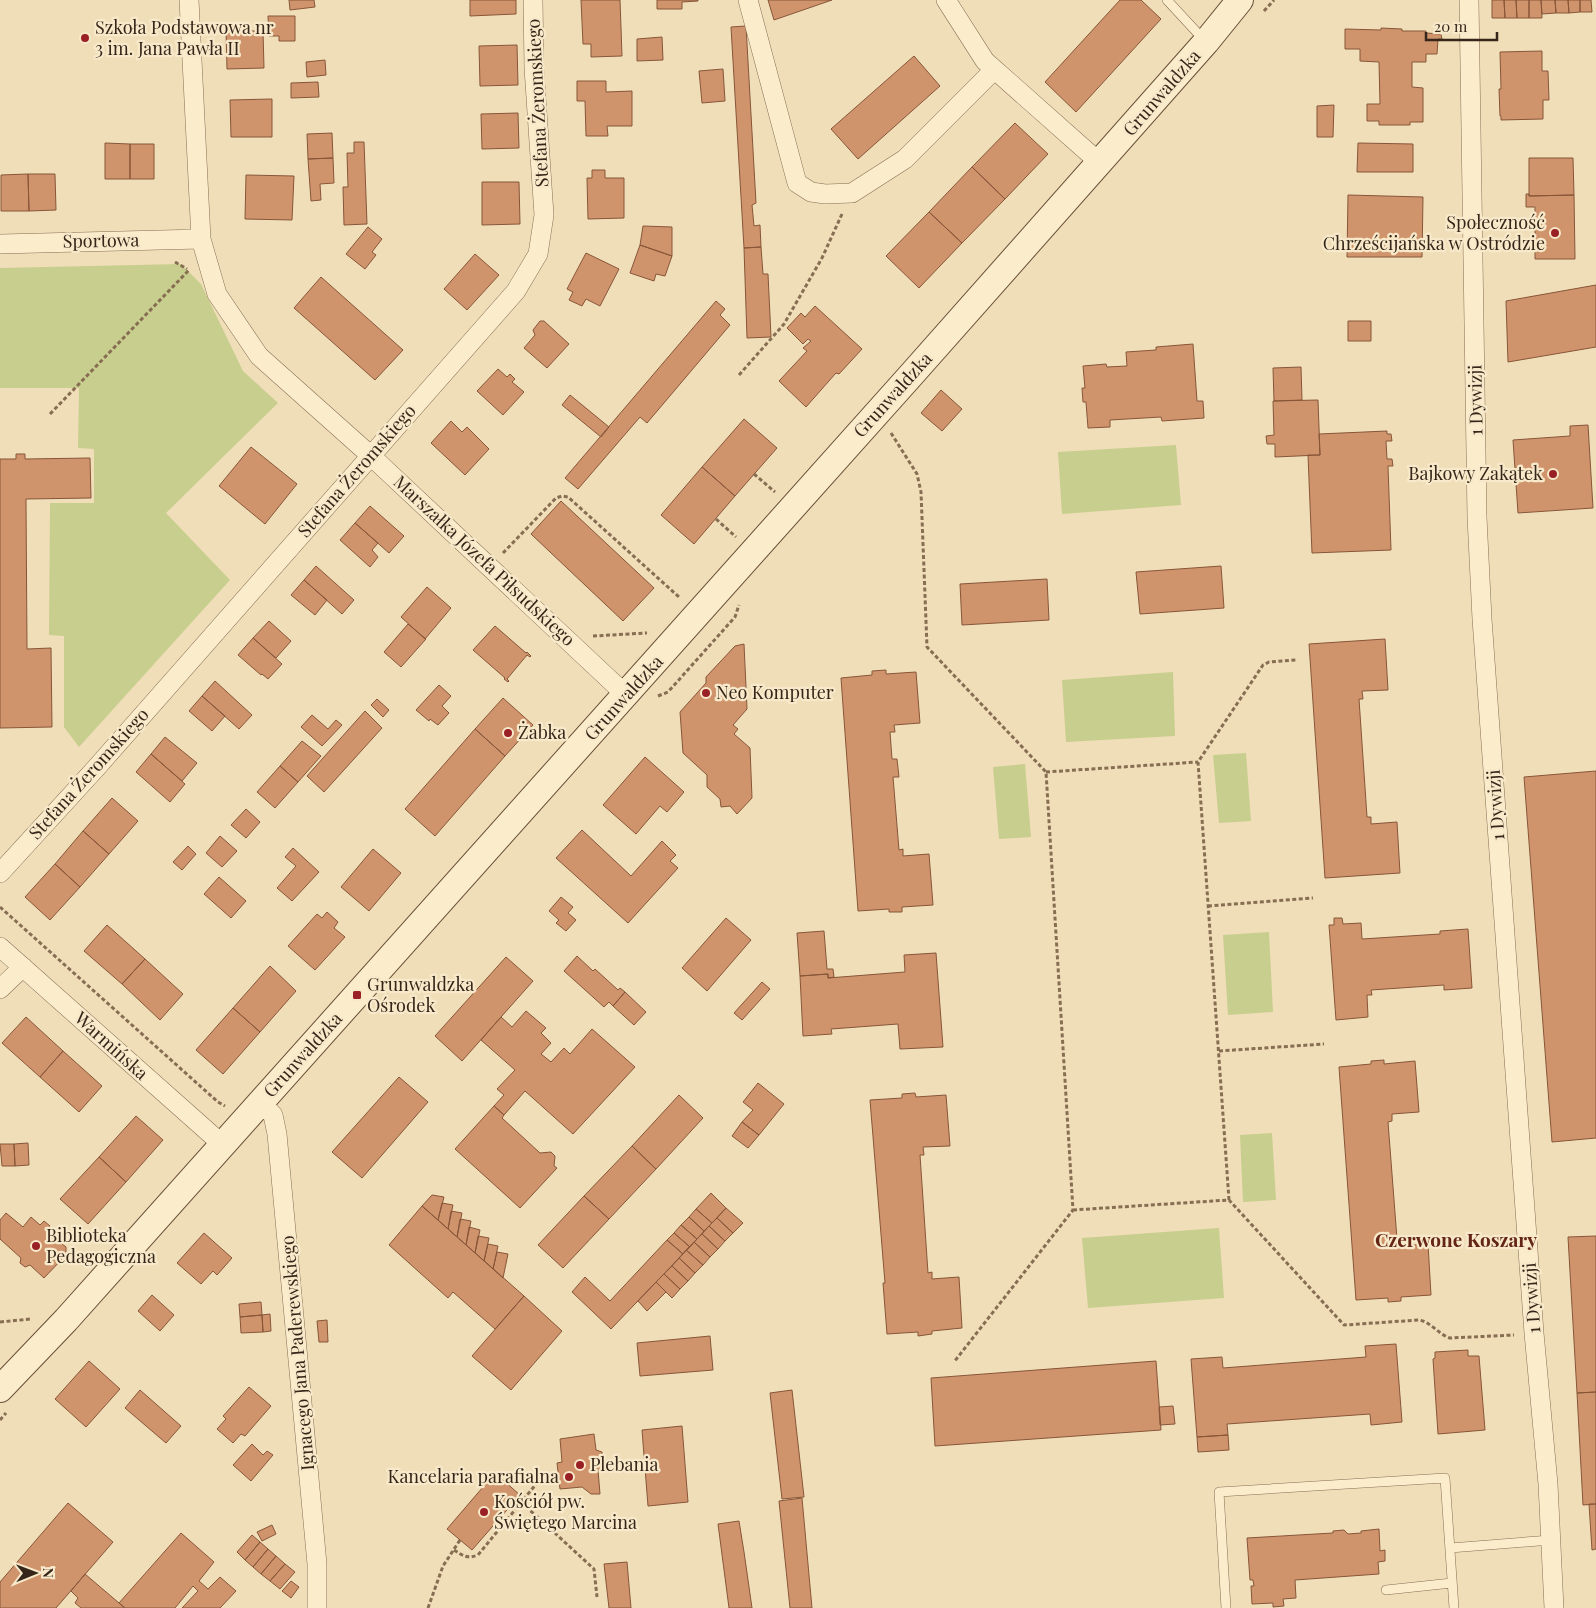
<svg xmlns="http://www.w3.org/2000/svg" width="1596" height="1608" font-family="'Playfair Display',serif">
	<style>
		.green { fill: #c8ce8d }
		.building { fill: #d0946d; stroke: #875638 }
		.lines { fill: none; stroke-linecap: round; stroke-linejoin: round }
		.lane-casing { stroke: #876e53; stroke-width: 10 }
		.street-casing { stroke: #876e53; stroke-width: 20 }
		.secondary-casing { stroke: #684f37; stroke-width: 28 }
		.path { stroke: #876e53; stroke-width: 3; stroke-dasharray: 4 2.5; stroke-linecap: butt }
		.lane { stroke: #fbeccc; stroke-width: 9 }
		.street { stroke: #fbeccc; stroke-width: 19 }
		.secondary { stroke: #fbeccc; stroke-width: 26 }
		.poi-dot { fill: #992024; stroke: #f7e9c9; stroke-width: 2 }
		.labels { text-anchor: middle; stroke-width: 4.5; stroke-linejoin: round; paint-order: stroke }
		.poi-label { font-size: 18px; fill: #352619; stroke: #f7e9c9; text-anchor: start }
		.street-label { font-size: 18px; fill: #352619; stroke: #f7e9c9 }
		.neighbourhood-label { font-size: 19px; font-weight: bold; fill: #642517; stroke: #f7e9c9 }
	</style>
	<rect width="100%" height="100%" fill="#f0deb9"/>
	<path class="green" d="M181,264l20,20 42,87 35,32 -112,110 64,67 -151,167 -15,-20v-91l-15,-1 1,-132h44v-54l-16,-1 1,-60h-79v-120z
		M1176,445l5,60 -119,9 -4,-62z
		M1173,672l2,64 -109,6 -4,-62z
		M1246,753l5,68 -32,2 -6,-68z
		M1025,764l6,73 -32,2 -6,-72z
		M1269,932l4,80 -45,3 -5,-80z
		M1272,1133l4,67 -33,2 -3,-67z
		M1219,1228l5,70 -136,10 -6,-70z"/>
	<path class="building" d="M289,0h25l1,7 -25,3z
		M470,0h46v14l-46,2z
		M581,0h39l2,56 -31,1v-13h-8z
		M657,0h41v1l-16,1v7h-25z
		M768,0h64l-58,20z
		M1120,0h21l20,19 -85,93 -31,-30z
		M1492,0h12l1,18h-13z
		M1504,0h12l1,18h-12z
		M1516,0h13v18h-12z
		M1529,0h12l1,18h-13z
		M1541,0h14l1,13 -14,1z
		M1555,0h13l1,13h-13z
		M1568,0h12v12l-11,1z
		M1580,0h11l1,12h-12z
		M268,16h27v25h-16v-5h-10z
		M746,26l10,177 -4,2 2,21 6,-1 1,22 -17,1 -13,-221z
		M1381,28l21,1v2h24v2l15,1 1,5h-4l-1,15h-11v8h-14v25l11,1v34h-13v3h-31v-4h-12v-17h13l-1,-42 -19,-1v-12h-15v-20l36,1z
		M226,31h37l1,37 -37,1z
		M662,37l1,23 -26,1v-22z
		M517,45l1,40 -38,1 -1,-40z
		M1542,51v20h6l1,29h-6v19l-42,1v-4h-1l-1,-27h2l-1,-37z
		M914,56l26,30 -82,73 -27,-30z
		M325,60l1,15 -19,2 -1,-15z
		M723,69l2,32 -23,2 -3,-32z
		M577,81h29v11l26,-1v35h-25l1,10h-22l-1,-35h-8z
		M318,82l1,15 -28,1v-15z
		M272,99v38h-41l-1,-37z
		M1334,105l-1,32h-16v-31z
		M518,113l1,35 -37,1 -1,-35z
		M1015,123l33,31 -43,45 -33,-32z
		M332,133l1,25 -25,1 -1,-25z
		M354,142h10l3,82 -23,1 -1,-38h5l-1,-34h7z
		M105,143l25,1v35h-25z
		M1358,143l55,1v28h-56z
		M130,144h24v35h-24z
		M333,158l1,25 -14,1 1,16 -10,1 -3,-42z
		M1529,158h44l1,37 -45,1z
		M972,167l33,32 -43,44 -33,-31z
		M592,170h13v8h19v40l-36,1 -1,-41h5z
		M28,174h27l1,36 -27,1z
		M28,174l1,37h-28v-36z
		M246,175l48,1 -2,44 -47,-1z
		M482,182h37l1,42 -38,1z
		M1526,194h3v2l45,-1 1,64h-40v-52h-9z
		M1348,195l75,2 -1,60h-75z
		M929,212l33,31 -43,45 -33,-32z
		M643,226l29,1v29l-32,-11z
		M368,227l14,12 -10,13 4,3 -11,14 -19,-15z
		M640,245l32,11 -7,20 -9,-2 -2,7 -24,-8z
		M761,247l2,27h5l3,63 -24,1 -3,-90z
		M586,253l33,16 -19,37 -14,-7 -4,7 -13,-6 4,-8 -6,-3z
		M475,254l24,21 -32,35 -23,-21z
		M321,277l82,73 -28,30 -81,-72z
		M1596,285v62l-88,15 -2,-61z
		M716,301l9,8 -5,6 10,10 -83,98 -7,-6 -62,72 -13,-11z
		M815,306l47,43 -23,25 -3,-1 -30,34 -27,-26 28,-30 -4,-3 8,-7 -3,-2 -5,5 -16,-16 14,-15 4,4z
		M540,321h4l25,23 -22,24 -23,-20 11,-13 -2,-5z
		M1348,321h23v20h-23z
		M1193,344l4,57h6l1,17 -42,3 -1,-4 -51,3v7l-22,1 -2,-26h-3l-1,-14h3l-2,-22 23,-2 1,3 20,-1 -1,-14 30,-2v-3z
		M1301,367l1,33 -28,1 -1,-33z
		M498,369l9,8 3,-3 5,5 -3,3 12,10 -21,23 -26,-24z
		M941,390l21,19 -20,22 -21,-18z
		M570,395l39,32 -8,10 -39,-32z
		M1318,400l2,55 -45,2v-13h-8l-1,-8 8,-1 -1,-34z
		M744,419l33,29 -42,48 -33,-29z
		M451,421l11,11 5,-5 22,22 -24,26 -34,-32z
		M1588,425l5,83 -75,5 -5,-73 57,-4v-10z
		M1387,431v3h4l1,7h-6l1,18h5l1,7h-5l3,84 -79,3 -4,-98h12l-1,-21z
		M251,447l46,37 -32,40 -46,-38z
		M16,454h9v5l65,-1 1,40 -65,1 1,150 24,-1 1,79 -52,1v-269h16z
		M702,467l33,29 -41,48 -33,-29z
		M561,501l93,87 -31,33 -92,-87z
		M370,506l34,30 -15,17 -34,-30z
		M355,523l23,20 -6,7 6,7 -8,10 -30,-27z
		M316,566l38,34 -12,14 -38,-34z
		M1221,566l3,42 -84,6 -4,-42z
		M1047,579l2,41 -87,5 -2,-41z
		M304,580l23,20 -12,15 -24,-20z
		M427,587l24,21 -26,31 -24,-22z
		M269,621l22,20 -15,17 -23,-20z
		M408,624l18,15 -25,28 -17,-15z
		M495,626l31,27 1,-1 4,4 -1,1 -3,-2 -20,24 2,2 -1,1 -4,-3 1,-1 -32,-28z
		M253,638l29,26 -14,15 -6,-5 -1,1 -23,-20z
		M1385,639l3,51 -26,1 1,8h-4l8,118h4v7l26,-2 3,51 -75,5 -16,-234z
		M744,644l3,65 -14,16 5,4 -4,5 16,14 2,50 -15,16 -7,-8 -9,1 -1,-8 -13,-12v-12l-24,-22 -3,-41 26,-29v-6l29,-31z
		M886,670v4l30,-2 4,51 -26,2 1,7h-5l2,27h5l2,18h-6l6,73 4,-1v7l26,-2 4,51 -31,2v5h-13v-3l-31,2 -17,-233 31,-3v-4z
		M215,681l37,34 -13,14 -37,-33z
		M439,685l12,11 -9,10 7,7 -11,12 -8,-6 -1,2 -13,-11z
		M202,696l23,20 -13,15 -23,-20z
		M503,698l30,27 -28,31 -30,-27z
		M377,699l12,11 -6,7 -12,-12z
		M365,711l17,17 -58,64 -17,-16z
		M312,715l16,14 8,-9 6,5 -20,21 -21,-19z
		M475,729l30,27 -70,80 -30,-27z
		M165,737l32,26 -15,18 -31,-27z
		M302,741l19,15 -23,26 -18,-16z
		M151,754l34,30 -15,18 -34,-30z
		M645,757l39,35 -17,20 -7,-6 -24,28 -33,-29z
		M280,766l18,16 -23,26 -18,-16z
		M1596,771v367l-44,4 -28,-365z
		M112,798l26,23 -29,33 -26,-23z
		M246,809l14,13 -14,16 -15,-13z
		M582,830l49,46 31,-35 14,14 -6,6 8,7 -50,55 -72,-65z
		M83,831l26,23 -29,33 -25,-23z
		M220,836l17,15 -15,16 -16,-14z
		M188,846l8,8 -14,16 -9,-8z
		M293,848l26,24 -27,29 -15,-13 19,-22 -11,-9z
		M373,849l28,24 -32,38 -28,-24z
		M55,864l25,23 -30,33 -25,-23z
		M219,877l27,24 -15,17 -27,-24z
		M561,897l12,10 -5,6 8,7 -10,11 -10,-8 3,-3 -10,-9z
		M327,912l11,10 -4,6 11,9 -30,33 -27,-24 29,-32 5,4z
		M726,918l25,22 -44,51 -25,-23z
		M1334,918h8l1,6 18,-1 1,16 78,-5v-3l28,-2 4,59 -28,2v-5l-73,5 1,5h-5l1,22 -32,3 -7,-95h5z
		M107,925l38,34 -23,25 -38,-33z
		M824,931l3,38h6l1,8 -6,1v-4l-28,2 -3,-43z
		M936,953l7,94 -43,2 -2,-25 -67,5 1,5 -29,2 -3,-60 28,-2v4l77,-6 -1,-17z
		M577,956l16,15 2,-2 23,21 2,-2 5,4 -12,14 -4,-4 -5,5 -40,-36z
		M506,957l27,24 -71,80 -27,-25z
		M145,959l38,35 -23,26 -38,-36z
		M270,966l26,25 -36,41 -27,-24z
		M762,982l8,7 -28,31 -8,-7z
		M625,992l21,20 -12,13 -21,-19z
		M233,1008l27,24 -37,42 -27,-24z
		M526,1011l20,17 -5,5 10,10 -10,11 10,8 13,-14 6,6 22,-25 43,38 -62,67 -48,-43 -21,24 -10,-9 10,-11 -7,-6 18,-19 -34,-30 20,-23 11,10z
		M26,1017l37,34 -23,26 -38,-34z
		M63,1051l39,35 -23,26 -39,-35z
		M1384,1060v4l31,-3 4,51 -27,2v7l-4,1 9,117h4l1,7 26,-2 3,51 -30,2v4l-13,1v-4l-32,2 -17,-233 32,-3v-3z
		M399,1077l29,25 -66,76 -30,-26z
		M758,1083l26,21 -25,31 -17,-13 11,-12 -10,-8z
		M915,1093l1,4 30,-2 4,51 -27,1 1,8h-4l8,118 4,-1v7l27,-2 3,51 -30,3v3l-14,2v-4l-31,2 -4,-51h2l-15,-183 32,-2v-4z
		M679,1095l24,23 -47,51 -24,-23z
		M494,1106l10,9 -2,3 38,35 11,-1 4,4 -1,10 3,2 -37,40 -65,-59z
		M136,1116l27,24 -37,42 -27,-25z
		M742,1122l17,13 -11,13 -16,-12z
		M28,1143l1,22 -14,1 -1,-22z
		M0,1144h14l1,22h-13z
		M632,1146l24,23 -47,50 -25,-23z
		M99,1157l27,25 -38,42 -28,-25z
		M711,1193l15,15 -14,15 -16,-14z
		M432,1195l12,2 -6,23 -16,-14z
		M584,1196l25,23 -46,49 -25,-23z
		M442,1203l11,2 -5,24 -10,-9z
		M422,1206l102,90 -29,33 -42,-37 -5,6 -59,-53z
		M726,1208l17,15 -10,10 -16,-15z
		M696,1209l16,14 -8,8 -15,-14z
		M451,1211l11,2 -5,24 -9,-8z
		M6,1213l17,14 8,-10 9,8 4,-4 6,5 -4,5 20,16v8l-22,23 -14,-13 -5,2 -5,-4 1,-5 -21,-19v-19z
		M689,1217l15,14 -7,8 -16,-14z
		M717,1218l16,15 -8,8 -16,-15z
		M460,1219l11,2 -5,24 -9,-8z
		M681,1225l16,14 -7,8 -16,-14z
		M709,1226l16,15 -7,8 -16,-15z
		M469,1227l11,3 -5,23 -9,-8z
		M204,1233l28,25 -15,17 -4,-4 -12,13 -24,-21z
		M674,1233l16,14 -7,7 -16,-14z
		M702,1234l16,15 -8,8 -16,-15z
		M478,1236l11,2 -5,23 -9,-8z
		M1596,1236v156l-19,1 -9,-156z
		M667,1240l16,14 -72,75 -39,-37 13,-15 25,24z
		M694,1242l16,15 -7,8 -17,-15z
		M488,1244l10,2 -5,23 -9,-8z
		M686,1250l17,15 -8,8 -16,-15z
		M497,1252l11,2 -5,24 -10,-9z
		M679,1258l16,15 -7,8 -16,-15z
		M672,1266l16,15 -8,8 -16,-15z
		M664,1274l16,15 -8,9 -16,-16z
		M656,1282l10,10 -19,19 -9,-10z
		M152,1295l22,20 -14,16 -22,-20z
		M524,1296l38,35 -51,59 -39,-34z
		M261,1302l1,13 -22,2 -1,-13z
		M270,1314l1,17 -8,1 -1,-17z
		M262,1315l1,17 -22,1 -1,-16z
		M327,1320l1,22h-9l-2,-21z
		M710,1336l3,34 -73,6 -3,-33z
		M1396,1344l6,78 -31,3 -1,-11 -143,10 1,11 -31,2 -6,-78 31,-2 1,11 143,-11 -1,-11z
		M1468,1350v6h11l6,74 -47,4 -5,-75 2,-1v-6z
		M89,1361l31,28 -34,38 -31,-28z
		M1156,1361l5,69 -226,16 -4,-68z
		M249,1387l22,19 -26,30 -4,-2 -8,9 -16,-14 9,-10 -3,-3z
		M140,1390l41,36 -15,17 -41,-35z
		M792,1390l12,107 -22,2 -12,-106z
		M1596,1392v112l-13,1 -6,-112z
		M1173,1406l2,18 -15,1 -1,-18z
		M682,1426l6,76 -40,4 -6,-76z
		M594,1434l2,16 6,2 1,15 -2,3h-3l2,24h-9l-9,-7 -22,2 -3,-26 5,-1 -2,-23z
		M1228,1435l1,15 -31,2 -1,-15z
		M252,1444l11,11 4,-4 6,4 -22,26 -18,-16z
		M495,1473l25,22 -48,55 -25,-21z
		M802,1498l10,110h-22l-11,-107z
		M68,1503l45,39 -57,66h-56v-26z
		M1589,1504h7v45l-4,1z
		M739,1521l5,31 8,56h-23l-11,-84z
		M272,1525l4,9 -14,7 -5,-9z
		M1379,1529l1,22 5,-1v11l-7,1 1,12 -84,6 1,18 -13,1 1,7 -11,1v-4l-21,1 -1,-18h3l-1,-6h-3l-3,-42 86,-5v-2l11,-1 4,4 13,-1v-2z
		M181,1533l33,29 -15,19 9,8 12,-12 16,14 -16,17h-38l16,-17 -5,-5 -18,22h-50l-6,-5z
		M252,1535l8,7 -15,18 -8,-8z
		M260,1542l8,7 -15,18 -8,-7z
		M268,1549l8,7 -15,18 -8,-7z
		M276,1556l9,8 -15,17 -9,-7z
		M627,1562l4,46h-22l-5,-44z
		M285,1564l10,8 -15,17 -10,-8z
		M85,1574l34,29 6,5h-44l-6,-5 3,-5 -7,-7z
		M291,1581l8,6 -8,11 -9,-7z"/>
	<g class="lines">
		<defs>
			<path id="lane" d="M1167,0l37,40
				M1450,1548l101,-8
				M1386,1590l66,-7
				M1226,1608l-7,-116 226,-14 9,130"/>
			<path id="street" d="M189,0l12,239 16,55 42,62 111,99 256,240
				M748,0l49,183 14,9 14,2 27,-1 53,-34 89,-89
				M946,0l39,61 115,102
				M1469,0l8,517 5,102 52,714 14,151 6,124
				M0,244l201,-5
				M0,873l97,-106 419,-476 22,-37 6,-39 -10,-147 -1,-68
				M0,947l223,198
				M0,989l23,-22
				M261,1103l12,12 4,19 40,430v44"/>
			<path id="secondary" d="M0,1389l66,-69 846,-946 294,-332 34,-42"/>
		</defs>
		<use href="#lane" class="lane-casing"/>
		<use href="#street" class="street-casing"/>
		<use href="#secondary" class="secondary-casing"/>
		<path class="path" d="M1264,11l10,-11
			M175,262l12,7
			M739,375l45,-51 38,-66 20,-44
			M50,414l139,-144
			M891,433l26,41 4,18 6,155 119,125 27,438 -119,152
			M754,474l21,18
			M716,519l20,18
			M503,553l53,-55 6,-2 6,1 111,100
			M593,636l54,-3
			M658,696l10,-4 67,-75 4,-12
			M1046,772l152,-10
			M1208,906l105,-8
			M0,907l218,195 7,4
			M1219,1051l105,-7
			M1229,1200l-31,-438 65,-97 6,-3 27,-2
			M1073,1210l156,-10 115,125 75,-5c12,2 19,14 31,18l64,-3
			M0,1322l31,-3
			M0,1420l6,-7
			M521,1502l73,67 3,28
			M454,1550c9,6 13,9 24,5l68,-83
			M428,1608l15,-42 17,-26"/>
		<use href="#lane" class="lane"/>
		<use href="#street" class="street"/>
		<use href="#secondary" class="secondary"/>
	</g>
	<g class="poi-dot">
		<circle cx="85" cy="38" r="5"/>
		<circle cx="1555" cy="233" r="5"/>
		<circle cx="1553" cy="474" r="5"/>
		<circle cx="706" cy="693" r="5"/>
		<circle cx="508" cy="733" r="5"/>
		<rect x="352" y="990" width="10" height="10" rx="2.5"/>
		<circle cx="36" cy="1246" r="5"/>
		<circle cx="580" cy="1465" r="5"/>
		<circle cx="569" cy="1477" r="5"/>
		<circle cx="484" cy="1512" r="5"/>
	</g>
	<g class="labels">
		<g class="poi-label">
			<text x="95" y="34">Szkoła Podstawowa nr<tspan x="95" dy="21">3 im. Jana Pawła II</tspan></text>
			<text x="1545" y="229" text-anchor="end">Społeczność<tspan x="1545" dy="21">Chrześcijańska w Ostródzie</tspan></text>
			<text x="1543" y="480" text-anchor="end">Bajkowy Zakątek</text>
			<text x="716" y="699">Neo Komputer</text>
			<text x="518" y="739">Żabka</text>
			<text x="367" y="991">Grunwaldzka<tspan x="367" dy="21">Ośrodek</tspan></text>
			<text x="46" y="1242">Biblioteka<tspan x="46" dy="21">Pedagogiczna</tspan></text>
			<text x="590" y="1471">Plebania</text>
			<text x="559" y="1483" text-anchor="end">Kancelaria parafialna</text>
			<text x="494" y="1508">Kościół pw.<tspan x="494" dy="21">Świętego Marcina</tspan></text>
		</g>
		<g class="street-label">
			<text transform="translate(1162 93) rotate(-49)" y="6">Grunwaldzka</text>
			<text transform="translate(538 103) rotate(-93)" y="6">Stefana Żeromskiego</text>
			<text transform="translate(101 241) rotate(-1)" y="6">Sportowa</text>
			<text transform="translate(893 395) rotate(-48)" y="6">Grunwaldzka</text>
			<text transform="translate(1476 400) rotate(-91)" y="6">1 Dywizji</text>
			<text transform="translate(357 471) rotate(-49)" y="6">Stefana Żeromskiego</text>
			<text transform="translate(484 561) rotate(43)" y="6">Marszałka Józefa Piłsudskiego</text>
			<text transform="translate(624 698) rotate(-48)" y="6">Grunwaldzka</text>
			<text transform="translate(89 774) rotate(-48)" y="6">Stefana Żeromskiego</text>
			<text transform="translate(1496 805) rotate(-94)" y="6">1 Dywizji</text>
			<text transform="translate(111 1046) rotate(42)" y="6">Warmińska</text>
			<text transform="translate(303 1055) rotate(-48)" y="6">Grunwaldzka</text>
			<text transform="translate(1532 1298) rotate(-94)" y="6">1 Dywizji</text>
			<text transform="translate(298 1353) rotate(-95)" y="6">Ignacego Jana Paderewskiego</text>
		</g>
		<g class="neighbourhood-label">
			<text x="1456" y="1247">Czerwone Koszary</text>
		</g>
	</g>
	<g transform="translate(35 1573) rotate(89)" stroke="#f7e9c9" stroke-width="4" paint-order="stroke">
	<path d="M0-4L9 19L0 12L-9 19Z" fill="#352619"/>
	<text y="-8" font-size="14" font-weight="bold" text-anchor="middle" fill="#352619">N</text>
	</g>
	<path d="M1426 32v8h71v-8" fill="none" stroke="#352619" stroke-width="2.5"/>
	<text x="1434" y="32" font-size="15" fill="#352619" stroke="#f7e9c9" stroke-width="4" paint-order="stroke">20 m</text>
</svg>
